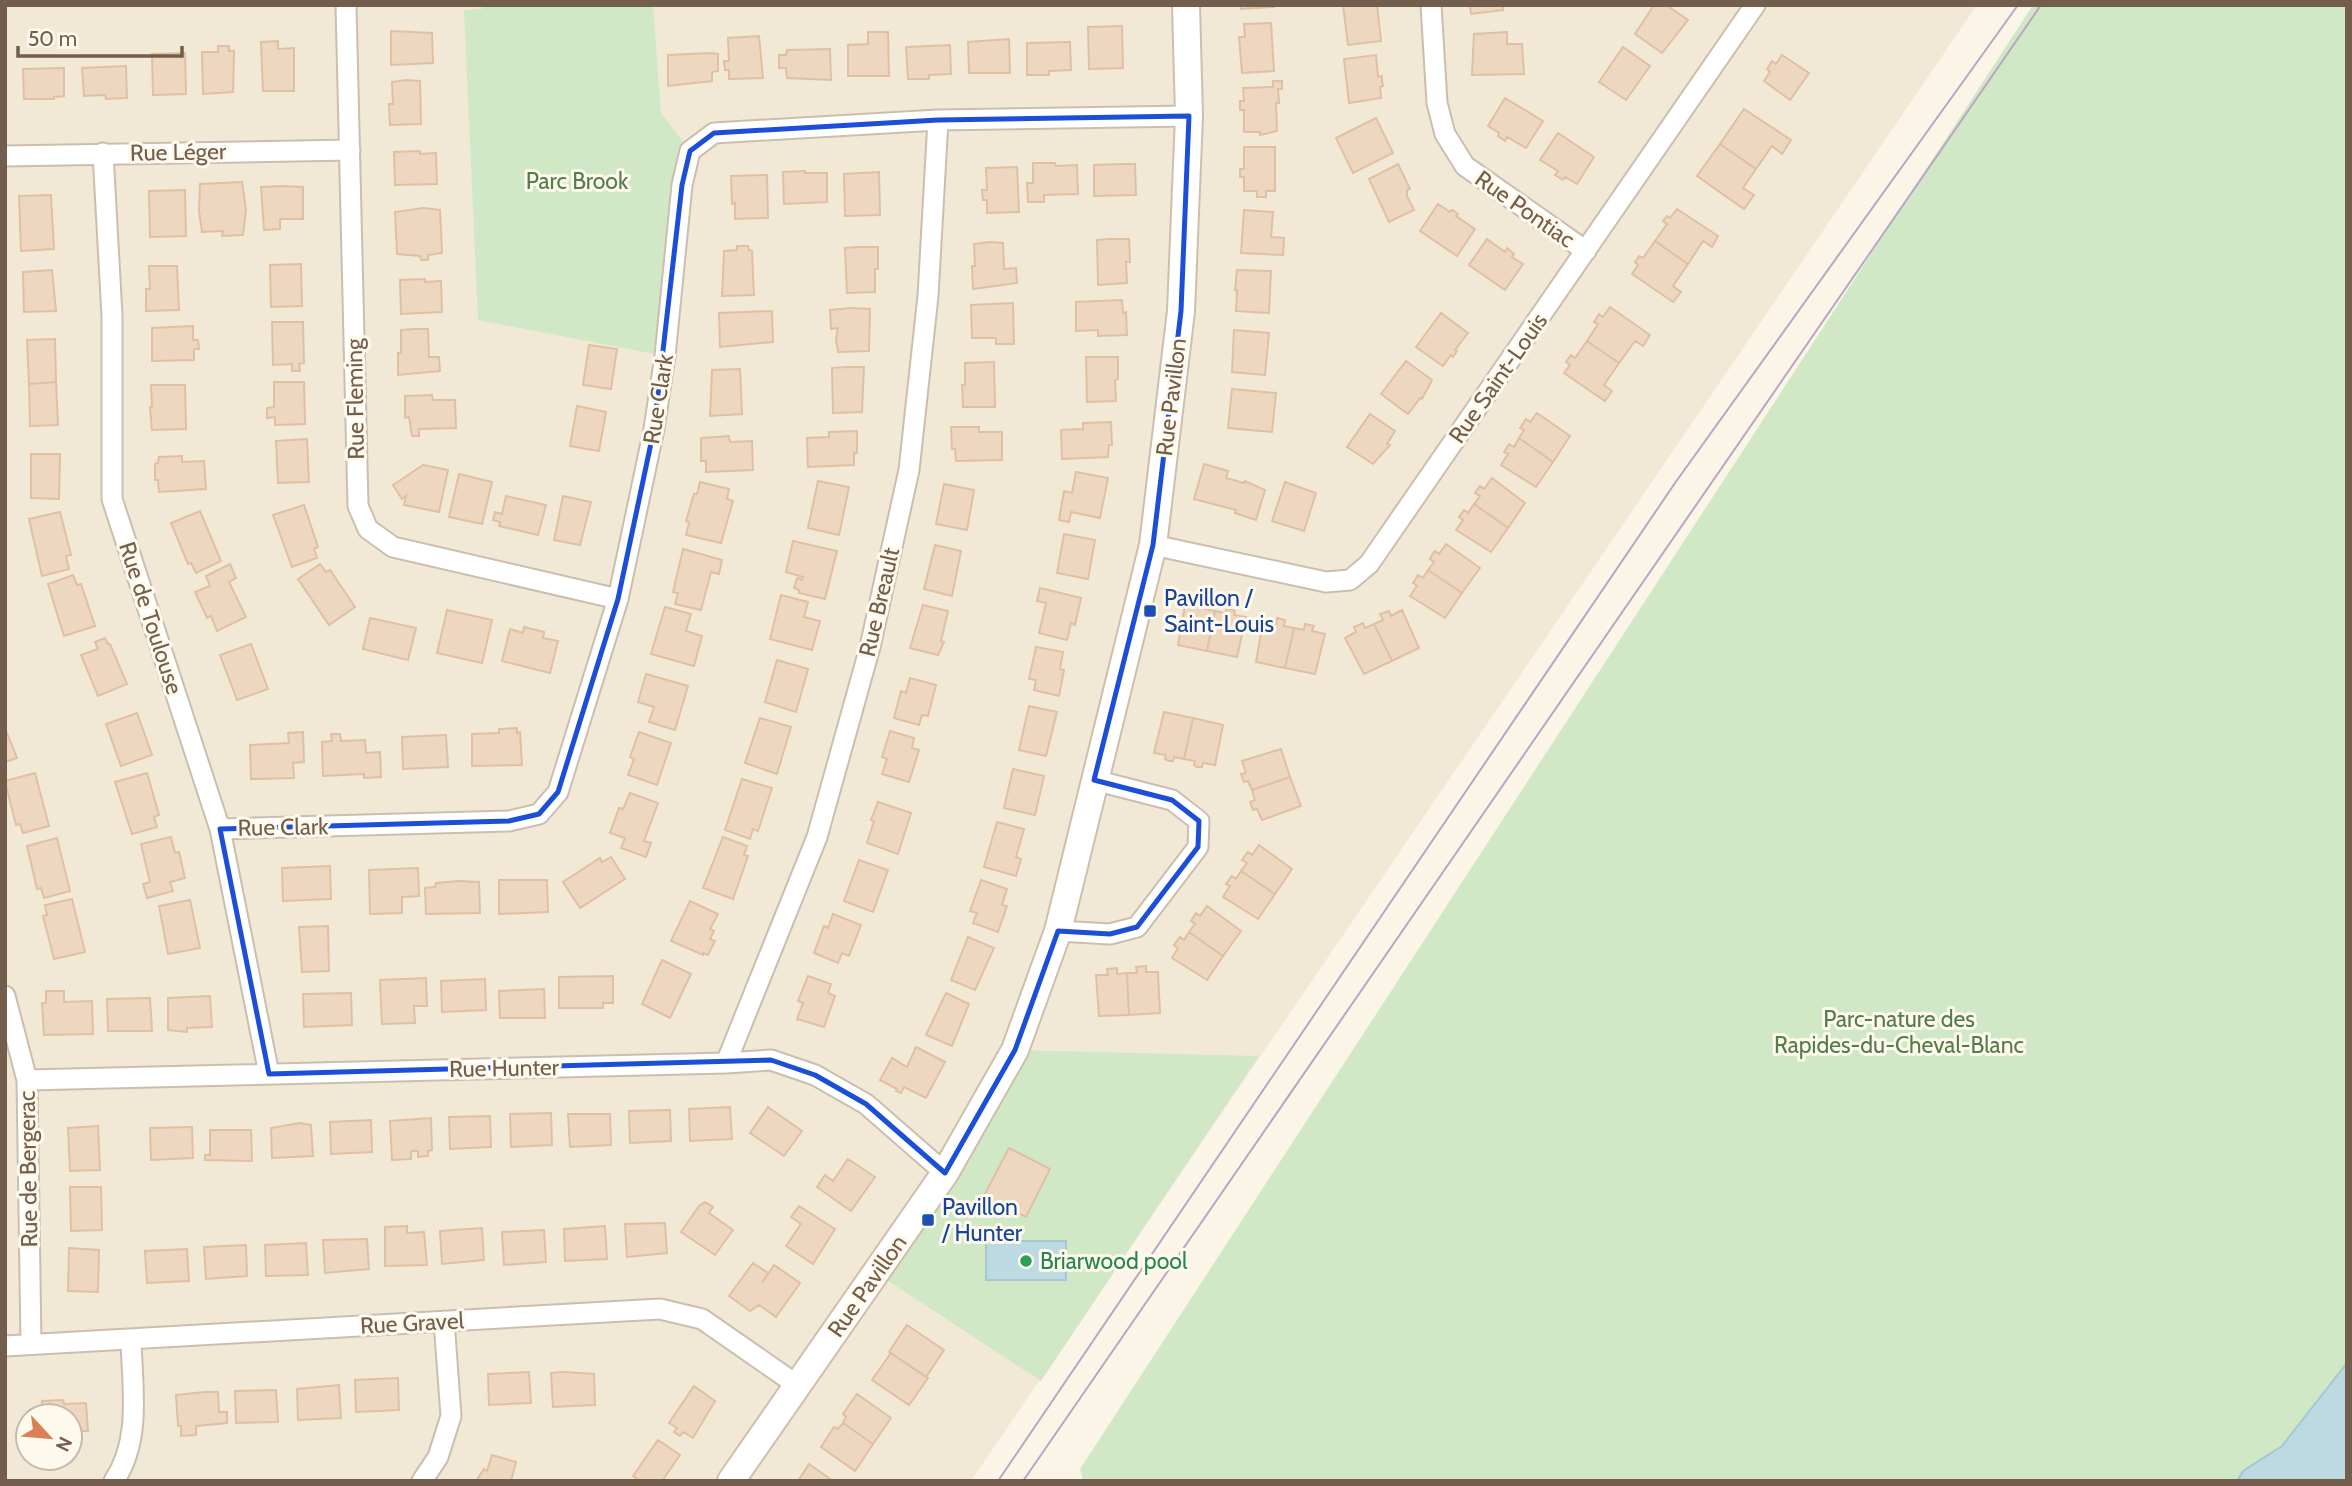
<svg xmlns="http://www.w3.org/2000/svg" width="2352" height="1486" font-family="Cabin,sans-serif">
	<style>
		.residential { fill: #f2e8d6; fill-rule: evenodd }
		.green { fill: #d1e8c7 }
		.water { fill: #bddae3; stroke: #a4c8d4; stroke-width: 2 }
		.building { fill: #eed7c1; stroke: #e0c0a3; stroke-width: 2 }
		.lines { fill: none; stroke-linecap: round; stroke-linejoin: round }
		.street-casing { stroke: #ccbeae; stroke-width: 23 }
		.secondary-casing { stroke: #cebfac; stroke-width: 30 }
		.street { stroke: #fff; stroke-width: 19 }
		.secondary { stroke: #fff; stroke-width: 26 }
		.tram { stroke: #b9a6c4; stroke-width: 2 }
		.marked { fill: none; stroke: #1d4ed8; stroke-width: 5; stroke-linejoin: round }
		.transit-dot { fill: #1a4fb4; stroke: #fef9ed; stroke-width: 2.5 }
		.leisure-dot { fill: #2e9e5b; stroke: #fef9ed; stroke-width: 2.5 }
		.labels { text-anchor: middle; stroke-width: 6; stroke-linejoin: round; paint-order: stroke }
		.street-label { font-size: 23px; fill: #735e4d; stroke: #fef9ed }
		.park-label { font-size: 23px; fill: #547d49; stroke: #fef9ed }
		.transit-label { font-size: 23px; fill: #164399; stroke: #fef9ed; text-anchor: start }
		.leisure-label { font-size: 23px; fill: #27864d; stroke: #fef9ed; text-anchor: start }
	</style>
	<rect width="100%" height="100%" fill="#fbf5e7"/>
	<path class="residential" d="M5,5h1972l-1006,1476h-966zM28,1416h42v42h-42z"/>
	<path class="green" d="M482,5h171l8,108 29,38 -25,205 -187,-36 -14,-310 18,-1z
		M2033,5h314v1476h-1264l-3,-12z
		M1015,1050l244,6 -218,325 -165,-108z"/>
	<path class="water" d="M986,1241h80v39h-80z
		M2347,1363v118h-110l6,-10 39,-25z"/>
	<path class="building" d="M1240,5h34v2l-33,2z
		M1343,5h34l4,36 -33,4z
		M1470,5h33v5l-32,4z
		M1654,5h12l22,15 -26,33 -27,-19z
		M1271,23l3,48 -32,2 -3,-36h6l-1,-13z
		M1122,26l1,42 -34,1 -1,-42z
		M391,31l41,2 1,30 -42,2z
		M868,32h20l1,44h-41v-31l20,-1z
		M1507,32v12h15l2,30 -52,1 2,-41z
		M759,36l4,42 -34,1v-9h-4l-1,-9h5l-1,-23z
		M1009,39l1,34h-41l-1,-31z
		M278,41v8l16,-1v43h-31l-2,-49z
		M1070,42l1,28 -22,1v4h-22v-32z
		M950,45l1,29 -22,1v4h-21l-2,-32z
		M218,46h11v5h5l-1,41 -30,2 -1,-42h16z
		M1623,47l27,19 -24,34 -27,-18z
		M830,49l1,31 -44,-2 -1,-10h-7v-13h7l1,-5z
		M185,53l1,41 -33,1 -1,-41z
		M712,53l6,1v17l-6,1v9l-44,5v-31z
		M1376,55l2,22 4,-1v5l1,5 -3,1 1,11 -32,5 -5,-44z
		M1782,55l27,18 -19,27 -26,-19 6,-9 -3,-3 5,-8 4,3z
		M126,66l1,32 -21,1 -1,-4 -21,1 -2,-28z
		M64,68v28l-10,1v2h-30l-1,-30z
		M406,80l14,1 1,43 -31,1 -1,-21h4l-1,-22z
		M1273,81h9v8h-4l1,14h-3l1,28 -17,4v-3h-16v-22h-4v-9h4l-1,-13 30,-1z
		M1505,98l38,23 -17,27 -19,-11 -2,4 -7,-5 1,-3 -11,-7z
		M1744,109l47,31 -9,14 -10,-8 -16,23 -36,-25z
		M1376,118l17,35 -40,20 -17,-35z
		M1558,133l36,24 -17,27 -12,-7 -2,3 -8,-5 3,-4 -18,-11z
		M1720,144l36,25 -13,19 11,7 -10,14 -47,-33z
		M1244,147h31v44h-9v6h-9v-6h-13v-14h-4v-8h4z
		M420,151v3l16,-1 1,31 -42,1 -1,-33z
		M1033,163h22l1,3 21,-1 1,29 -34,1v7h-16l-1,-19h6z
		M1123,164h12l1,31 -42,1v-31z
		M1398,164l12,25 -3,1v6l7,14 -25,12 -20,-43z
		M1017,167l2,45 -32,1v-13h-4l-1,-10h5l-1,-22z
		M805,171v2h22v29l-43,2 -1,-32z
		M879,172l1,43 -35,1 -1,-42z
		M767,175l1,43 -33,1v-16l-3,1 -1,-28z
		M242,182l4,28 -3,25 -21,1 1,-5 -21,1 -3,-21 1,-27z
		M281,186l22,1v32h-23v10l-16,1 -3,-43z
		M185,190l1,46 -36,1 -1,-46z
		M51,195l3,54 -33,2 -2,-55z
		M1438,204l12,8 2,-2 2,1 4,3 -2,2 19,13 -18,27 -37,-25z
		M423,208l17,2 2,43 -14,2v5h-7l-1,-4 -23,-2 -2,-42z
		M1677,209l41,27 -6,11 -9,-6 -15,23 -33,-23 12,-17 -4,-3 4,-5 3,2z
		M1244,210l29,2 -2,25 13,1 -1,17 -42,-2z
		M1110,239h19l1,23h-4l1,21 -29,2 -1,-45z
		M1487,239l18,13 2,-4 7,6 -2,3 11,7 -18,26 -36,-25z
		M1655,241l33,23 -15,22 8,6 -8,10 -41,-28 6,-9 -3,-3 4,-6 4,2z
		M989,242l14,1 1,26 12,-1 1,15 -44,6 -1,-23h3l-1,-22z
		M737,246h11l1,4 3,1 2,44 -32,1 2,-45 13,-1z
		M859,247h19v22h-3v23l-28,1 -2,-45z
		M301,264l1,42 -31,1 -1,-42z
		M149,266h28l2,44 -33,1v-22h4z
		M52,270l4,41 -32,1 -1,-40z
		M1237,270l34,1 -2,42 -33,-2 1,-21h-2z
		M425,279v3l16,-1 1,31 -41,2 -1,-34z
		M1122,300l1,13 3,-1 1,23 -29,1v-6l-22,1v-29z
		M1013,303l1,41h-18v-6h-24l-1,-33z
		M1610,307l40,28 -7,11 -8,-5 -16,22 -32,-22 11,-17 -4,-2 5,-8 4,3z
		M851,308l19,1 -1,42 -31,1 -2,-13 2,-11 -7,1 -1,-19z
		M772,311l1,31 -53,5 -1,-34z
		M1441,313l27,20 -13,17 2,1 -4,6 -2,-2 -8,11 -27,-19z
		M272,322h31l1,41 -5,1 1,7h-8v-7l-19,1z
		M193,326v14h5l1,9h-5v11l-42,1v-33z
		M414,329h14l1,28h10l1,14 -42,4v-22h3v-23z
		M1234,330l35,3 -4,42 -33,-3z
		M55,339l1,43 -27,2 -2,-44z
		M1587,341l32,22 -15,22 8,6 -7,10 -41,-28 6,-8 -4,-3 5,-7 4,3z
		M589,345l28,4 -6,40 -28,-4z
		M1086,357h32v22l-3,1 1,21 -29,1z
		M1406,361l26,19 -10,19 -2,-1 -12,16 -27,-20z
		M994,362l1,45h-32l-1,-22h3v-22z
		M847,367h17l-2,45 -29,1 -1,-45z
		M740,369l2,45 -32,2 2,-46z
		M56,382l2,43 -28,1 -1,-42z
		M274,382h30l1,42 -30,1v-8l-8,1v-10l7,-1z
		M151,385h34l1,44 -34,1 -2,-23h2z
		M1232,389l44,4 -4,39 -44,-4z
		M432,395l1,5h22l1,28 -37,1v7h-7l-3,-19 -4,1v-22z
		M577,406l29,6 -7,39 -29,-5z
		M1537,413l33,23 -17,26 -34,-24 5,-8 -4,-2 6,-9 4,3z
		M1370,414l25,17 -8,13 3,1 -17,19 -26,-17z
		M1111,422l1,23h-3l-1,12 -46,2 -1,-29 22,-1v-6z
		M951,427h28v5h23v28l-46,1 -1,-12h-3z
		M857,431v22h-3v12l-46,2 -1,-29 22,-1v-5z
		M729,436l1,6 22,-1 1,29 -47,2v-11h-5v-23z
		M1519,438l34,24 -17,25 -35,-22 7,-11 -4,-2 5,-8 5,3z
		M307,439l2,43 -31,1 -2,-42z
		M31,454h29l-1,45 -28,-1z
		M182,456v6l22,-1 2,28 -47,3 -1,-12h-3v-16l3,-1 1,-6z
		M1204,464l24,7 -2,7 18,5 1,-2 20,9 -9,30 -21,-7 1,-3 -42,-11z
		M423,465l25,5 -9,42 -35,-7 2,-9 -4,3 -9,-14z
		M1076,472l32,6 -8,40 -29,-6 -2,10 -10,-2 5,-29 8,2z
		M459,474l33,8 -10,42 -33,-7z
		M1492,478l33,25 -17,25 -34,-24 6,-8 -5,-3 5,-7 4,3z
		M818,481l31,6 -10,48 -31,-7z
		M700,482l29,7 -2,10 6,2 -12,42 -35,-8 3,-13 -3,-1 8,-27h3z
		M1285,482l31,11 -12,38 -32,-10z
		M944,484l30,6 -7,40 -31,-6z
		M506,496l40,9 -8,30 -39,-9 1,-4 -7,-2 2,-8 7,2z
		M563,496l28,6 -11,43 -26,-5z
		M1474,504l34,24 -17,24 -35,-22 7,-10 -4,-3 5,-7 4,3z
		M304,505l14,42 -4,2 3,9 -25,9 -19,-52z
		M200,511l21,50 -25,12 -5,-10 -3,1 -17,-41z
		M60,512l11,43 -5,1 3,13 -27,7 -13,-57z
		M1064,534l31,6 -7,39 -31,-6z
		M793,541l44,10 -12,48 -26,-6v-3l-5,-2 3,-10 5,2 1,-3 -17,-5z
		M1446,544l34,24 -18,25 -34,-23 6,-8 -4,-3 2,-4 3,-4 4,3z
		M935,545l26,6 -9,45 -28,-7z
		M683,549l39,11 -3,14 -8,-2 -10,38 -26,-6 3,-11 -5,-1z
		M230,564l6,14 -7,4 17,35 -29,14 -6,-15 -4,2 -12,-26 15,-6 -4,-10z
		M320,564l6,8 4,-2 25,37 -26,18 -31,-46z
		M1428,570l34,23 -17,25 -35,-22 7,-10 -4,-3 5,-8 5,3z
		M73,575l4,10 4,-1 14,42 -31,10 -16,-52z
		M1040,588l41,10 -6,27 -4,-2 -4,17 -28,-7 7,-30 -9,-2z
		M781,595l27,7 -4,15 16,4 -8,29 -42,-11z
		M1203,602l4,2 -1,5 9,2 -8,40 -29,-6 7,-40 12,2 1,-4z
		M923,605l25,6 -7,30 3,1 -6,13 -28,-7z
		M665,607l26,7 -5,17 16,5 -8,30 -43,-12z
		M1227,608l8,3 -1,4 12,2 -9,40 -30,-6 8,-40 10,2z
		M447,610l45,10 -10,43 -45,-10z
		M1402,610l17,38 -27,13 -18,-37 9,-4 -3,-6 9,-3 2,5z
		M370,618l46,10 -8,32 -45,-11z
		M1277,618l8,2 -1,6 10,2 -9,40 -29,-6 7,-41 13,3z
		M1363,623l2,5 9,-4 18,37 -28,13 -19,-36 11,-6 -2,-5z
		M1305,624l9,2 -2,5 13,3 -10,40 -30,-6 9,-40 10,2z
		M524,627l20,5 -1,6 15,3 -8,32 -48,-12 8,-32 13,4z
		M105,638l3,6h2l17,40 -29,12 -17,-41 17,-6 -3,-7z
		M251,644l17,45 -31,11 -17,-45z
		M1036,647l27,5 -3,17 4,1 -5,26 -25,-6 2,-10 -7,-1z
		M777,660l31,9 -12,43 -31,-10z
		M646,674l42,12 -13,44 -26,-8 5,-15 -16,-5z
		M910,678l26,7 -8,31 -6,-1 -3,10 -25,-7 7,-27 5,2z
		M1029,706l28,6 -11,44 -27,-6z
		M1164,712l29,6 -9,41 -10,-2 -1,4h-4l-4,-2 1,-4 -12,-2z
		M137,713l15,42 -31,11 -15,-42z
		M760,718l31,9 -14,47 -32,-11z
		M1193,718l30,7 -8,40 -12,-2 -1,4h-5l-3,-2 1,-4 -11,-2z
		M5,728l12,30 -12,4z
		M517,728v5l3,-1 2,33 -50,1v-32l27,-1v-4z
		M890,731l24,7 -2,10 7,2 -10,32 -27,-8 5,-15 -5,-2z
		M303,732l1,30 -11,1 1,15 -43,1 -1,-34 39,-2 -1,-10z
		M639,732l32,11 -14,42 -29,-10 6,-16 -4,-2z
		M331,734h9l1,7 24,-1 1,13 14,-1 1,25 -17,1v-4l-41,2 -1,-34 10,-1z
		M446,735l2,32 -45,2 -1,-32z
		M1281,749l9,28 -38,13 -4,-9 -4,1 -3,-8 5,-1 -4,-12z
		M1013,769l31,7 -9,39 -31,-7z
		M35,773l14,53 -26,7 -3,-9 -4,1 -11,-44z
		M147,773l12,42 -5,2 3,10 -25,7 -17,-52z
		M1290,777l11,29 -39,14 -5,-11 -4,1 -3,-8 5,-2 -3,-10z
		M742,779l30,9 -14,43 -5,-2 -3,10 -25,-9z
		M630,793l28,10 -14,38 7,2 -5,14 -25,-9 4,-10 -15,-5 9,-25 4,1z
		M878,802l33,11 -13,41 -31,-11 7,-22 -3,-1z
		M997,822l27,7 -8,28 5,2 -5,17 -32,-9z
		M171,837l4,16 4,-1 6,26 -15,4 3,9 -26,7 -4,-14 7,-2 -9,-38z
		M723,837l24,9 -3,9 4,1 -15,43 -30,-11z
		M57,838l13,53 -26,7 -3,-10 -4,1 -10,-43z
		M1259,845l33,24 -17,25 -34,-23 6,-8 -5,-3 6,-8 4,3z
		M611,857l14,22 -45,29 -17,-26 37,-24 2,4z
		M859,860l29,10 -15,42 -29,-11z
		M330,866l1,33 -48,2 -1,-33z
		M418,868l1,28 -17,1v16l-32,1 -1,-44z
		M1241,871l34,23 -17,25 -35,-22 7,-11 -4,-2 6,-8 4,3z
		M499,880h48l1,32 -49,2z
		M981,880l26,9 -5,16 5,1 -9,26 -25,-9 4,-10 -7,-2z
		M459,881l20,1 1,31 -54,1 -1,-26 10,-1 1,-4z
		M72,899l13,53 -31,7 -11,-43 4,-1 -2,-10z
		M190,900l10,48 -32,6 -9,-48z
		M690,901l28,13 -8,15 4,2 -4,8 5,2 -7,14 -5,-2v2l-32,-14z
		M1207,906l34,25 -18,25 -34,-24 6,-8 -4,-3 5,-8 4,3z
		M833,914l28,11 -12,31 -7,-3 -4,10 -24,-10 10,-27 4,2z
		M328,926l1,45 -27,1 -3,-45z
		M1189,932l34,24 -16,24 -35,-22 6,-10 -4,-3 6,-8 4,3z
		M968,937l26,11 -19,42 -24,-10z
		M662,960l29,14 -21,44 -28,-14z
		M1146,966v6h12l2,41 -31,2 -2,-42h10l-1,-6z
		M1117,968v6l10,-1 2,42 -30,1 -3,-41h12l-1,-6z
		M613,976v27h-10v5h-44v-31z
		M808,976l23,8 -3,9 7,3 -11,31 -27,-8 6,-16 -5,-2z
		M426,978l1,28h-13l1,17 -33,1 -2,-44z
		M485,979l1,31 -44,2 -1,-31z
		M544,989l1,29h-45l-1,-27z
		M46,991h18v11l28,-1 1,33 -49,1 -2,-32h4z
		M351,993l1,32 -48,2 -1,-33z
		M946,993l23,11 -17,42 -26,-11z
		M210,996l2,31 -25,1v4l-19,-2v-32z
		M150,998l2,33h-44l-1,-32z
		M916,1047l29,15 -19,36 -22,-11 -3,6 -5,-2 1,-2 -17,-9 12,-22 15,9z
		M730,1107l2,32 -42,2 -1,-32z
		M768,1107l34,24 -18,25 -34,-23z
		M670,1110l1,31 -41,2 -1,-32z
		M551,1113l1,32 -41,2 -1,-33z
		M568,1114h42l1,31 -41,2z
		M490,1116l1,31 -41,2 -1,-32z
		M431,1118l1,32 -4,1v5l-10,1v-6h-7v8l-19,1 -2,-39z
		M371,1120l1,32 -41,2 -1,-32z
		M300,1123l11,2 2,31 -41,2 -1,-30z
		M98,1126l2,44 -30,1 -2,-43z
		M192,1127l1,31 -42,2 -1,-32z
		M210,1130h41l1,31 -47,-1v-5h5z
		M1009,1148l41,21 -24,48 -27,-14 -5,9 -15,-7z
		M848,1159l27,18 -24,34 -34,-24 8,-12 8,6z
		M70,1187h31l1,43 -31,1z
		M705,1202l8,5 -4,6 24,17 -18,25 -34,-23 18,-26z
		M799,1206l36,23 -22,35 -27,-18 15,-22 -10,-7z
		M665,1223l2,30 -40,4 -2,-33z
		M407,1226v7l17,-1 3,33 -42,1v-39z
		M605,1226l2,33 -42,2 -1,-32z
		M482,1228l2,32 -42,4 -2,-33z
		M544,1230l2,32 -42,3 -2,-33z
		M367,1239l2,30 -44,4 -2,-33z
		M306,1243l2,32 -42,1 -1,-31z
		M246,1245l1,31 -41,3 -2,-32z
		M69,1248l30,2 -1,42 -30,-1z
		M187,1249l2,32 -42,2 -2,-32z
		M753,1263l15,10 -6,10 12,-18 26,18 -24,34 -17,-12 -9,6 -21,-15z
		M907,1325l37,25 -18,27 -37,-25z
		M891,1353l37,25 -19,27 -37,-25z
		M529,1372l2,31 -42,2 -1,-31z
		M564,1372l30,2 1,31 -42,2 -2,-34z
		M398,1378l1,32 -43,2 -1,-32z
		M339,1385l2,33 -43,2 -1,-31z
		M694,1386l21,15 -22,37 -10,-6 -3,4 -6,-4 3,-4 -8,-5z
		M276,1390l2,32 -42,1 -1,-32z
		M205,1392h13l1,20h8v11l-31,3v9l-15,1v-10h-3l-2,-31z
		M857,1394l34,24 -18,26 -30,-21 3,-6 -3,-3z
		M63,1400l1,4 22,-1 2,28h-18v-15h-28v-15z
		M843,1423l30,21 -18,27 -34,-24 13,-20 4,2z
		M658,1440l22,15 -18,26h-21l-8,-5z
		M492,1455l24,7 -5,19h-35l8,-12 3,2z
		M809,1464l24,17h-35z"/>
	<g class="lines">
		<defs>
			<path id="street" d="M346,5l12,501 10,23 25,18 225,52
				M1431,5l6,98 8,31 20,32 121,85
				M103,153l9,163v183l108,330 49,245
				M5,156l345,-6
				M1153,545l173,37 24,-2 19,-16 386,-559
				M220,829l289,-8 30,-7 19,-22 60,-193 36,-170 11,-73 17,-171 8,-34 24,-18 224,-13 251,-4
				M1058,931l52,3 27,-7 61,-80 1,-26 -27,-21 -78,-20
				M5,996l22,84 4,264
				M726,1063l91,-226 53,-190 39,-177 19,-174 10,-176
				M27,1080l699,-17 45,-3 44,15 51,29 79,69
				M5,1346l655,-37 42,10 95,66
				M114,1481c28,-42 18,-94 17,-142
				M422,1481l16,-24 13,-41 -7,-95"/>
			<path id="secondary" d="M731,1481l214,-308 70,-123 43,-119 95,-386 28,-234 8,-195 -3,-111"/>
		</defs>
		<use href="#street" class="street-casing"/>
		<use href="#secondary" class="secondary-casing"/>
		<use href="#street" class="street"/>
		<use href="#secondary" class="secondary"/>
		<path class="tram" d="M998,1481l677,-998 343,-478
			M1023,1481l1018,-1476"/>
	</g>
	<path class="marked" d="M1189,116l-8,195 -28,234 -59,235 78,20 27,21 -1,26 -61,80 -27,7 -52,-3 -43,119 -70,123 -79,-69 -51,-29 -44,-15 -502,14 -49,-245 289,-8 30,-7 19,-22 60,-193 36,-170 28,-244 8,-34 24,-18 224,-13z"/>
	<g class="transit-dot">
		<rect x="1143" y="604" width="14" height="14" rx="3.5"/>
		<rect x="921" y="1213" width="14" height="14" rx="3.5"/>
	</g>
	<circle class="leisure-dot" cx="1026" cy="1261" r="7"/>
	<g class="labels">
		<g class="street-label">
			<text transform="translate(178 152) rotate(-1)" y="8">Rue Léger</text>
			<text transform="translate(1525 209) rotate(35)" y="8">Rue Pontiac</text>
			<text transform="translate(1498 378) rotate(-55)" y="8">Rue Saint-Louis</text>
			<text transform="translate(1171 397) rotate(-83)" y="8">Rue Pavillon</text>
			<text transform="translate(355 399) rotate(-91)" y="8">Rue Fleming</text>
			<text transform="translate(658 399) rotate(-81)" y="8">Rue Clark</text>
			<text transform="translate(879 602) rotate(-77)" y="8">Rue Breault</text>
			<text transform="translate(151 618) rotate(72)" y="8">Rue de Toulouse</text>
			<text transform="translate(283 827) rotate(-1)" y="8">Rue Clark</text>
			<text transform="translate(504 1068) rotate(-1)" y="8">Rue Hunter</text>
			<text transform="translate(28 1169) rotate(-91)" y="8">Rue de Bergerac</text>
			<text transform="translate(867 1286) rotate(-55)" y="8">Rue Pavillon</text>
			<text transform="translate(412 1323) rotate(-3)" y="8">Rue Gravel</text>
		</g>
		<g class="park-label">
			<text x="577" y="189">Parc Brook</text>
			<text x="1899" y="1027">Parc-nature des<tspan x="1899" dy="26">Rapides-du-Cheval-Blanc</tspan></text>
		</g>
		<g class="transit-label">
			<text x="1164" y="606">Pavillon /<tspan x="1164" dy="26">Saint-Louis</tspan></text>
			<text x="942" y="1215">Pavillon<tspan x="942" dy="26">/ Hunter</tspan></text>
		</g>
		<g class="leisure-label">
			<text x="1040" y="1269">Briarwood pool</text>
		</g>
	</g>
	<rect width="2352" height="1486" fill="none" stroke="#735e4d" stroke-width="14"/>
	<g transform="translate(49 1437) rotate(116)"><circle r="33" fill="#fef9ed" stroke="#c6bbad" stroke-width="2"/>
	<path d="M0-5L12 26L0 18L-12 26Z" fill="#db8056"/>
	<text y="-10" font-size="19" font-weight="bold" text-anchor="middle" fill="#735e4d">N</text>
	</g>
	<path d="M18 46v10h164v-10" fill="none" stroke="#735e4d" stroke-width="3.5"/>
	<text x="28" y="46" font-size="21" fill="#735e4d" stroke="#fef9ed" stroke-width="5" paint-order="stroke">50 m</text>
</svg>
